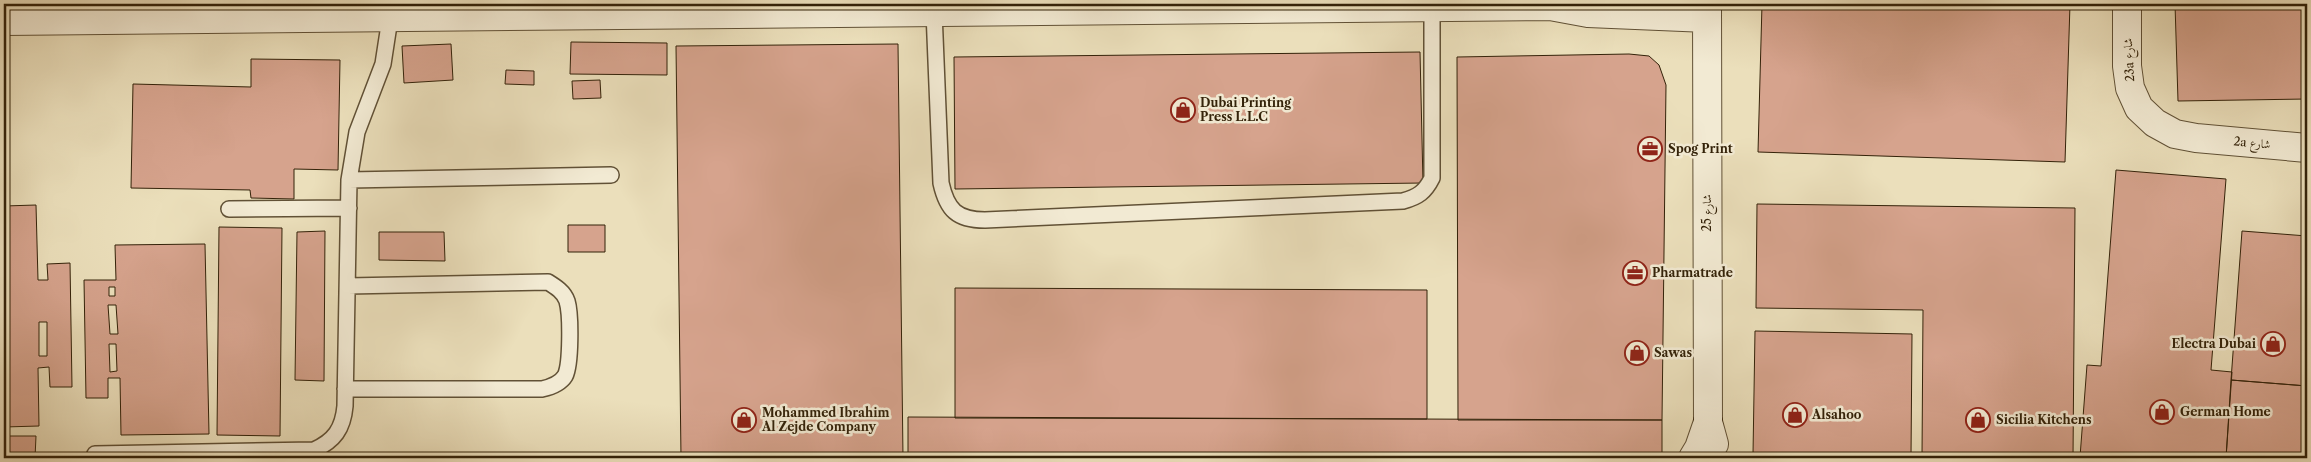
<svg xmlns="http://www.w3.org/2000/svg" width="2311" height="462" font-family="'Libre Caslon Text',Amiri,serif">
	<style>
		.building { fill: #d6a38d; stroke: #332209; fill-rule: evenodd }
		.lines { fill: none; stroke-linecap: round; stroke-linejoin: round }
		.service-casing { stroke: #615136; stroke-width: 18 }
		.minor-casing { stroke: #615136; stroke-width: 30 }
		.secondary-casing { stroke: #332209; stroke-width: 30 }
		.service { stroke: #f2ead3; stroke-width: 15 }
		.minor { stroke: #f2ead3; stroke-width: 28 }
		.secondary { stroke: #f2ead3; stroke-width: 28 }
		.labels { text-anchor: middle; stroke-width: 5; stroke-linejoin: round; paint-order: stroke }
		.street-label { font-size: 12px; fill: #332209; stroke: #f2ead3 }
		.poi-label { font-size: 12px; font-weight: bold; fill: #332209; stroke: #f2ead3; text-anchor: start }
	</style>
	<rect width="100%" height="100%" fill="#ebdfbb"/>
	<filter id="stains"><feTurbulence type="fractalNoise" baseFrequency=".004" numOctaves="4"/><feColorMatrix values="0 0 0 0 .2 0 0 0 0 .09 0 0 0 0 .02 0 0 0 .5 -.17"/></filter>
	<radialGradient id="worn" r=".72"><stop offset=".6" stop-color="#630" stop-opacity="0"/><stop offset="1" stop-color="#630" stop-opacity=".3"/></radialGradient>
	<path class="building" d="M1762,4h308l-5,158 -307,-10z
		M2175,4h132v95l-129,2z
		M571,42l96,1v32l-97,-1z
		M451,44l2,36 -49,3 -2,-37z
		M898,44l5,414h-222l-5,-412z
		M1420,52l3,131 -468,6 -1,-132z
		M1629,54l20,2 10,9 7,20 -4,335h-204l-1,-363z
		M251,59l89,1 -2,110 -44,-1v30l-43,-1 -1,-8 -119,-2 2,-104 118,3z
		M506,70l28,1v14l-29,-1z
		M600,80l1,18 -28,1 -1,-18z
		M2116,170l110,9 -15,191 21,2 -6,86 -146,-1 7,-92 14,1z
		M1757,204l318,4 -2,250 -151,-2 1,-146 -167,-2z
		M36,205l2,75h10l-1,-16 23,-1 2,124h-22l-1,-20 -11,1 1,58 -35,1v-221zM39,322h8v34h-8z
		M568,225h37v27h-37z
		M219,227l63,1 -2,208 -63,-1z
		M325,231l-1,150 -29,-1 2,-148z
		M2242,231l65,5v150l-76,-6z
		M379,232h65l1,29 -66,-1z
		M205,244l4,190 -88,1 -1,-57h-12v20h-22l-2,-118h32l-1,-35zM109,287h6v9h-6zM108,305h8l2,29h-8zM109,344h7l1,27 -7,1z
		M955,288l472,2v129l-472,-1z
		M1755,331l157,3 -1,122 -158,-2z
		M2231,380l76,6v72h-81z
		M908,417l754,3v38h-754z
		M4,436h32l-1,22h-31z"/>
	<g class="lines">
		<defs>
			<path id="service" d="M934,12l7,171c6,27 16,37 44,37l418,-19c15,-4 22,-9 29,-23v-171
				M349,180l262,-5
				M229,209l120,-1
				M345,389h197c9,-2 18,-5 23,-13 6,-11 6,-62 2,-75 -3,-9 -11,-14 -19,-19l-200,4
				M95,454l219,-4c20,-9 29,-21 31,-44l4,-226 8,-48 26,-68 8,-52"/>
			<path id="minor" d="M1707,4l1,418 6,22
				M2127,4v62l3,22 9,20 16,15 20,11 21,4 111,10
				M1550,6l38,7 119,5
				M4,21l1546,-15 9,-2
				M1693,458l6,-10 9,-26"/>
			<path id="secondary" d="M1708,422l3,36"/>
		</defs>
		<use href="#service" class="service-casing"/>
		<use href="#minor" class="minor-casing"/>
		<use href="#secondary" class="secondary-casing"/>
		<use href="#service" class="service"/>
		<use href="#minor" class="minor"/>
		<use href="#secondary" class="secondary"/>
	</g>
	<defs>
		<symbol id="shop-ring" viewBox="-11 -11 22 22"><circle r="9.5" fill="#f2ead3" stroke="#8f2418" stroke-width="1.5"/><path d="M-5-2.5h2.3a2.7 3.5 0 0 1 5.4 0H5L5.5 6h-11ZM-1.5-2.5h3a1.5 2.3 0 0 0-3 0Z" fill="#8f2418"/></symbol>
		<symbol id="office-ring" viewBox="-11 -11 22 22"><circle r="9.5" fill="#f2ead3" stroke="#8f2418" stroke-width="1.5"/><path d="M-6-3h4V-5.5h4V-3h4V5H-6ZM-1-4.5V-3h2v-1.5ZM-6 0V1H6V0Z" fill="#8f2418"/></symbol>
	</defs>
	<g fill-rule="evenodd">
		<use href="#shop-ring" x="1169" y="96" width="28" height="28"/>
		<use href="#office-ring" x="1636" y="135" width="28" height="28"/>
		<use href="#office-ring" x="1621" y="259" width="28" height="28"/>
		<use href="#shop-ring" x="2259" y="330" width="28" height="28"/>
		<use href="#shop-ring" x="1623" y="339" width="28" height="28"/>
		<use href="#shop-ring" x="2148" y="398" width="28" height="28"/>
		<use href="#shop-ring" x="1781" y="401" width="28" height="28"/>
		<use href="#shop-ring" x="730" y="406" width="28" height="28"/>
		<use href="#shop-ring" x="1964" y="406" width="28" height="28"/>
	</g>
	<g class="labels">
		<g class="street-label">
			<text transform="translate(2129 60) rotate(-93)" y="4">23a شارع</text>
			<text transform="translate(2252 143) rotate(5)" y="4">2a شارع</text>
			<text transform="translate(1707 213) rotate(-90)" y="4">شارع 25</text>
		</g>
		<g class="poi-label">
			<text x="1200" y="107">Dubai Printing<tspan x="1200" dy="14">Press L.L.C</tspan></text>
			<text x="1668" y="153">Spog Print</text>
			<text x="1652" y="277">Pharmatrade</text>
			<text x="2256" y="348" text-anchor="end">Electra Dubai</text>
			<text x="1654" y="357">Sawas</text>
			<text x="2180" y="416">German Home</text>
			<text x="762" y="417">Mohammed Ibrahim<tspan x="762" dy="14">Al Zejde Company</tspan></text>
			<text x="1812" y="419">Alsahoo</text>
			<text x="1996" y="424">Sicilia Kitchens</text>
		</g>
	</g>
	<rect width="2311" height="462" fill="none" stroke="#ebdfbb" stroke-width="20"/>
	<rect x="5" y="5" width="2301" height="452" fill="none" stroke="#332209" stroke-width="2.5"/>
	<rect x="10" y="10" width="2291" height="442" fill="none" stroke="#332209"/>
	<rect width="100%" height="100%" filter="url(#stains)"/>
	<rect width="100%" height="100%" fill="url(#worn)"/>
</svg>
